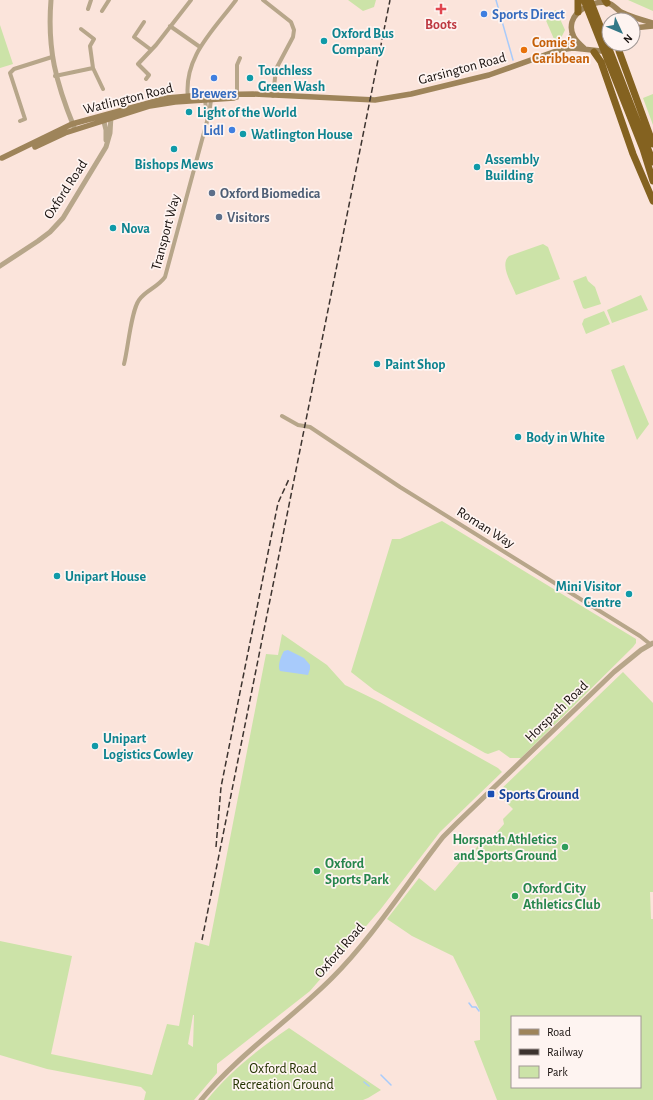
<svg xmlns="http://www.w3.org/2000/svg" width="653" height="1100" font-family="'Alegreya Sans',sans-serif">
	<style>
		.green { fill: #cce3a8; fill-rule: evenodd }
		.water { fill: #a8cbfb }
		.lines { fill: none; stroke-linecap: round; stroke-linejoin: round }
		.stream { stroke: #a8cbfb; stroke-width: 1.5 }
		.minor { stroke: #b7a68a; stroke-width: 4 }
		.tertiary { stroke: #b7a68a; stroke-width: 5 }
		.secondary { stroke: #9e845a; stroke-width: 5.5 }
		.trunk { stroke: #846220; stroke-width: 7 }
		.rail { stroke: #3c332f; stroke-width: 1.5; stroke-dasharray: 6 3; stroke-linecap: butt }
		.health-dot { fill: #e0444e; stroke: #fef4f1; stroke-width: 1.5 }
		.shop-dot { fill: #3f7fe0; stroke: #fef4f1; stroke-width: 1.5 }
		.culture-dot { fill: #0f9aa8; stroke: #fef4f1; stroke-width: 1.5 }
		.food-dot { fill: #e8710a; stroke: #fef4f1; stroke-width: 1.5 }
		.service-dot { fill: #5c6f8a; stroke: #fef4f1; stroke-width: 1.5 }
		.transit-dot { fill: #1a4fb4; stroke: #fef4f1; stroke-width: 1.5 }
		.leisure-dot { fill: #2e9e5b; stroke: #fef4f1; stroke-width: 1.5 }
		.labels { text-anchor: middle; stroke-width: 3.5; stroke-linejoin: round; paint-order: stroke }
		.shop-label { font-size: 14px; font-weight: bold; fill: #366cbe; stroke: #fef4f1; text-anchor: start }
		.health-label { font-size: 14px; font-weight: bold; fill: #be3a42; stroke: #fef4f1 }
		.culture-label { font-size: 14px; font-weight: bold; fill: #0d838f; stroke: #fef4f1; text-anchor: start }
		.food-label { font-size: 14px; font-weight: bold; fill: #c56008; stroke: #fef4f1; text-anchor: start }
		.street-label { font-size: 14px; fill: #150e0b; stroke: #fef4f1 }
		.service-label { font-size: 14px; font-weight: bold; fill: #4e5e75; stroke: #fef4f1; text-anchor: start }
		.transit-label { font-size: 14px; font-weight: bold; fill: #164399; stroke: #fef4f1; text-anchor: start }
		.leisure-label { font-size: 14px; font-weight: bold; fill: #27864d; stroke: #fef4f1; text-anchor: start }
		.park-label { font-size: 14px; fill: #233200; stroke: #fef4f1 }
	</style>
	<rect width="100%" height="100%" fill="#fbe4db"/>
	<path class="green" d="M348,0h28l-2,7 -11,4z
		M628,0h25v11z
		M556,10l9,20 -8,16 -13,-30z
		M0,25l13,39 -13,4z
		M653,94v31l-10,-27z
		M543,244l5,3 12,32 -44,16c-4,-11 -17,-30 -7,-39z
		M586,276l2,5 7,6 6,17 -16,5 -2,-1 -10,-27z
		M641,295l7,15 -36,13 -5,-13z
		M604,311l6,13 -24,10 -4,-10 2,-5z
		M624,365l25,59 -12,16 -26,-70z
		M442,521l194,118v4l-3,4 -112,111h-11l-11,-8 -11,4 -3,-1 -111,-63 -23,-18 41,-133h8z
		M282,634l45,31 18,20 35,17 118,66 4,4 -62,60 -60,78 -70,81 -93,73v9l-23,27h-50l2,-8 -5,-5 -94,-18 -47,-14v-114l72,15 -21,98 101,21 15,-51 12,2 16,-84 14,4 57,-292 12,1zM193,1015h1l-1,32 -5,-3z
		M623,672l30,31v189h-3l1,27h2v181h-156l-23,-59 6,-1v-29l-27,-55 -41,-20 -25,-17 32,-41 16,13 30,-35 2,2 20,-22 4,3 13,-15 -1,-5 10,-10 -16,-16zM512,1017h128v70h-128z
		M289,1028l92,62 -13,8 -5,2h-156c22,-28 53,-52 82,-72z"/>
	<path class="water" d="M288,650l16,8 6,7v4l-2,6 -28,-4c-3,-5 1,-15 4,-20z"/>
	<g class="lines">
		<path class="stream" d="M496,0l17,60
			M469,1003l3,4h4l3,4
			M381,1075l10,10
			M364,1082l5,4"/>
		<path class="minor" d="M263,0l28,22 3,8 -1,7 -17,32 -3,27
			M88,9l3,-9
			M102,11l7,-11
			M144,22l-10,15 16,12
			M170,26l30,21
			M81,29l13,10 -4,7 3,22
			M55,76l38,-8 10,21
			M146,79l3,-4 -11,-11 18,-19 35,-45
			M237,98v-33l3,-7
			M188,99c-5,-42 25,-68 48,-99
			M205,99l2,19
			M20,121l5,-2 -15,-46 4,-4 38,-12
			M124,364c4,-15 7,-53 15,-64 7,-10 18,-12 26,-23l44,-163 2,-14 -1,-3
			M282,416l16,9 12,2 90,60 240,149 10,8"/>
		<path class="tertiary" d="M51,0c-4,49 5,83 23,127
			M103,118l3,12v10
			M0,266l38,-25 12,-9 13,-14 43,-71 4,-14 1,-17
			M201,1100c38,-46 89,-80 131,-122 42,-42 74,-94 111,-141l14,-14 157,-151 27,-22 12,-7"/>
		<path class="secondary" d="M620,12l5,8
			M633,28l20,-2
			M584,48c-8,-7 -15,-14 -12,-26 4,-13 23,-22 36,-19 5,1 8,6 13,9 10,5 21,8 32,11
			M559,50l9,-8 4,-7
			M35,147l30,-14 85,-27 25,-4 59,-4
			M2,158l70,-34 95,-26 34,-3 52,-1 122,6 36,-6 78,-19 70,-25 14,-2 28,3 14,-7"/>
		<path class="trunk" d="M578,0v12
			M584,0l59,149 10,32
			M590,0l63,162
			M605,0l2,3
			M619,44v7l34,93
			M594,52l7,10 32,92 20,47"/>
		<path class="rail" d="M216,847l5,-60 57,-284 11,-24
			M202,940l188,-940"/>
	</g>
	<path class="health-dot" d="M439 3h4v4h4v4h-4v4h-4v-4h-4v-4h4z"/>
	<g class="shop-dot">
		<circle cx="484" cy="14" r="4"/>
		<circle cx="214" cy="78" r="4"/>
		<circle cx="232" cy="130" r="4"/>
	</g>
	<g class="culture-dot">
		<circle cx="324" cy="41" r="4"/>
		<circle cx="250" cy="78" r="4"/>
		<circle cx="189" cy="112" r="4"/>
		<circle cx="243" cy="134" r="4"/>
		<circle cx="174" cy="149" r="4"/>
		<circle cx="477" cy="167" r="4"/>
		<circle cx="113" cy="228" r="4"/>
		<circle cx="377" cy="364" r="4"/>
		<circle cx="518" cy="437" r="4"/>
		<circle cx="57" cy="576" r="4"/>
		<circle cx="629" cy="594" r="4"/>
		<circle cx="95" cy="746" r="4"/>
	</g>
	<circle class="food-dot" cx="524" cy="50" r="4"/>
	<g class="service-dot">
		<circle cx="212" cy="193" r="4"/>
		<circle cx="219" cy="217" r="4"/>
	</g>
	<rect class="transit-dot" x="487" y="790" width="8" height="8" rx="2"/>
	<g class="leisure-dot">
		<circle cx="565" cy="847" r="4"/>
		<circle cx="317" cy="871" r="4"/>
		<circle cx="515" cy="896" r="4"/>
	</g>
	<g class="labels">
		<g class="shop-label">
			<text x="492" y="19">Sports Direct</text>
			<text x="214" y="98" text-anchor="middle">Brewers</text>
			<text x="224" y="135" text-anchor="end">Lidl</text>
		</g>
		<g class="health-label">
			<text x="441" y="29">Boots</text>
		</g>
		<g class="culture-label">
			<text x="332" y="38">Oxford Bus<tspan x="332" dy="16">Company</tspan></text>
			<text x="258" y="75">Touchless<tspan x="258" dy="16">Green Wash</tspan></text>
			<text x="197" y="117">Light of the World</text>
			<text x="251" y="139">Watlington House</text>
			<text x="485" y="164">Assembly<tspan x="485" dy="16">Building</tspan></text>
			<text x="174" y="169" text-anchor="middle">Bishops Mews</text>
			<text x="121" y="233">Nova</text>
			<text x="385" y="369">Paint Shop</text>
			<text x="526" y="442">Body in White</text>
			<text x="65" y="581">Unipart House</text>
			<text x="621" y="591" text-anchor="end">Mini Visitor<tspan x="621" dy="16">Centre</tspan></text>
			<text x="103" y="743">Unipart<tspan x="103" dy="16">Logistics Cowley</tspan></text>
		</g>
		<g class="food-label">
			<text x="532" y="47">Comie's<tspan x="532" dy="16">Caribbean</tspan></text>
		</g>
		<g class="street-label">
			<text transform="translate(462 68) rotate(-15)" y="5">Garsington Road</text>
			<text transform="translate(128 98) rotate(-14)" y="5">Watlington Road</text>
			<text transform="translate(65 189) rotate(-57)" y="5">Oxford Road</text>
			<text transform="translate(165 232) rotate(-75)" y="5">Transport Way</text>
			<text transform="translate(486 527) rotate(32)" y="5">Roman Way</text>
			<text transform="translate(556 711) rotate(-44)" y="5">Horspath Road</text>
			<text transform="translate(339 950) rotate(-49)" y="5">Oxford Road</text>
		</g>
		<g class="service-label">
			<text x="220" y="198">Oxford Biomedica</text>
			<text x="227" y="222">Visitors</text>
		</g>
		<g class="transit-label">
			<text x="499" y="799">Sports Ground</text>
		</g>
		<g class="leisure-label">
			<text x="557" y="844" text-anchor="end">Horspath Athletics<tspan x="557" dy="16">and Sports Ground</tspan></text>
			<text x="325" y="868">Oxford<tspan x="325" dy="16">Sports Park</tspan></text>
			<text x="523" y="893">Oxford City<tspan x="523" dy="16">Athletics Club</tspan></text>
		</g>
		<g class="park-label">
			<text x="283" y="1073">Oxford Road<tspan x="283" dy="16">Recreation Ground</tspan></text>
		</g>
	</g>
	<rect x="511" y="1016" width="130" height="72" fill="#fef4f1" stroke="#a19895"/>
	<rect x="519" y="1029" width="20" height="6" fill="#9e845a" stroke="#a19895"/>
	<text x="547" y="1036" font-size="12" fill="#150e0b">Road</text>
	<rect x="519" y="1049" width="20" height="6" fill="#3c332f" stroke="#a19895"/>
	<text x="547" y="1056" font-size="12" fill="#150e0b">Railway</text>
	<rect x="519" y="1066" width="20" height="12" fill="#cce3a8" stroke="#a19895"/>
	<text x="547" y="1076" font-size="12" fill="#150e0b">Park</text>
	<g transform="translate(621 32) rotate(134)"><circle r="19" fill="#fef4f1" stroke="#a19895"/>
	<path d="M0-3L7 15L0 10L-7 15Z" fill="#337887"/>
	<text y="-6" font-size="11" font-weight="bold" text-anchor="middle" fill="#150e0b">N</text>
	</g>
</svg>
